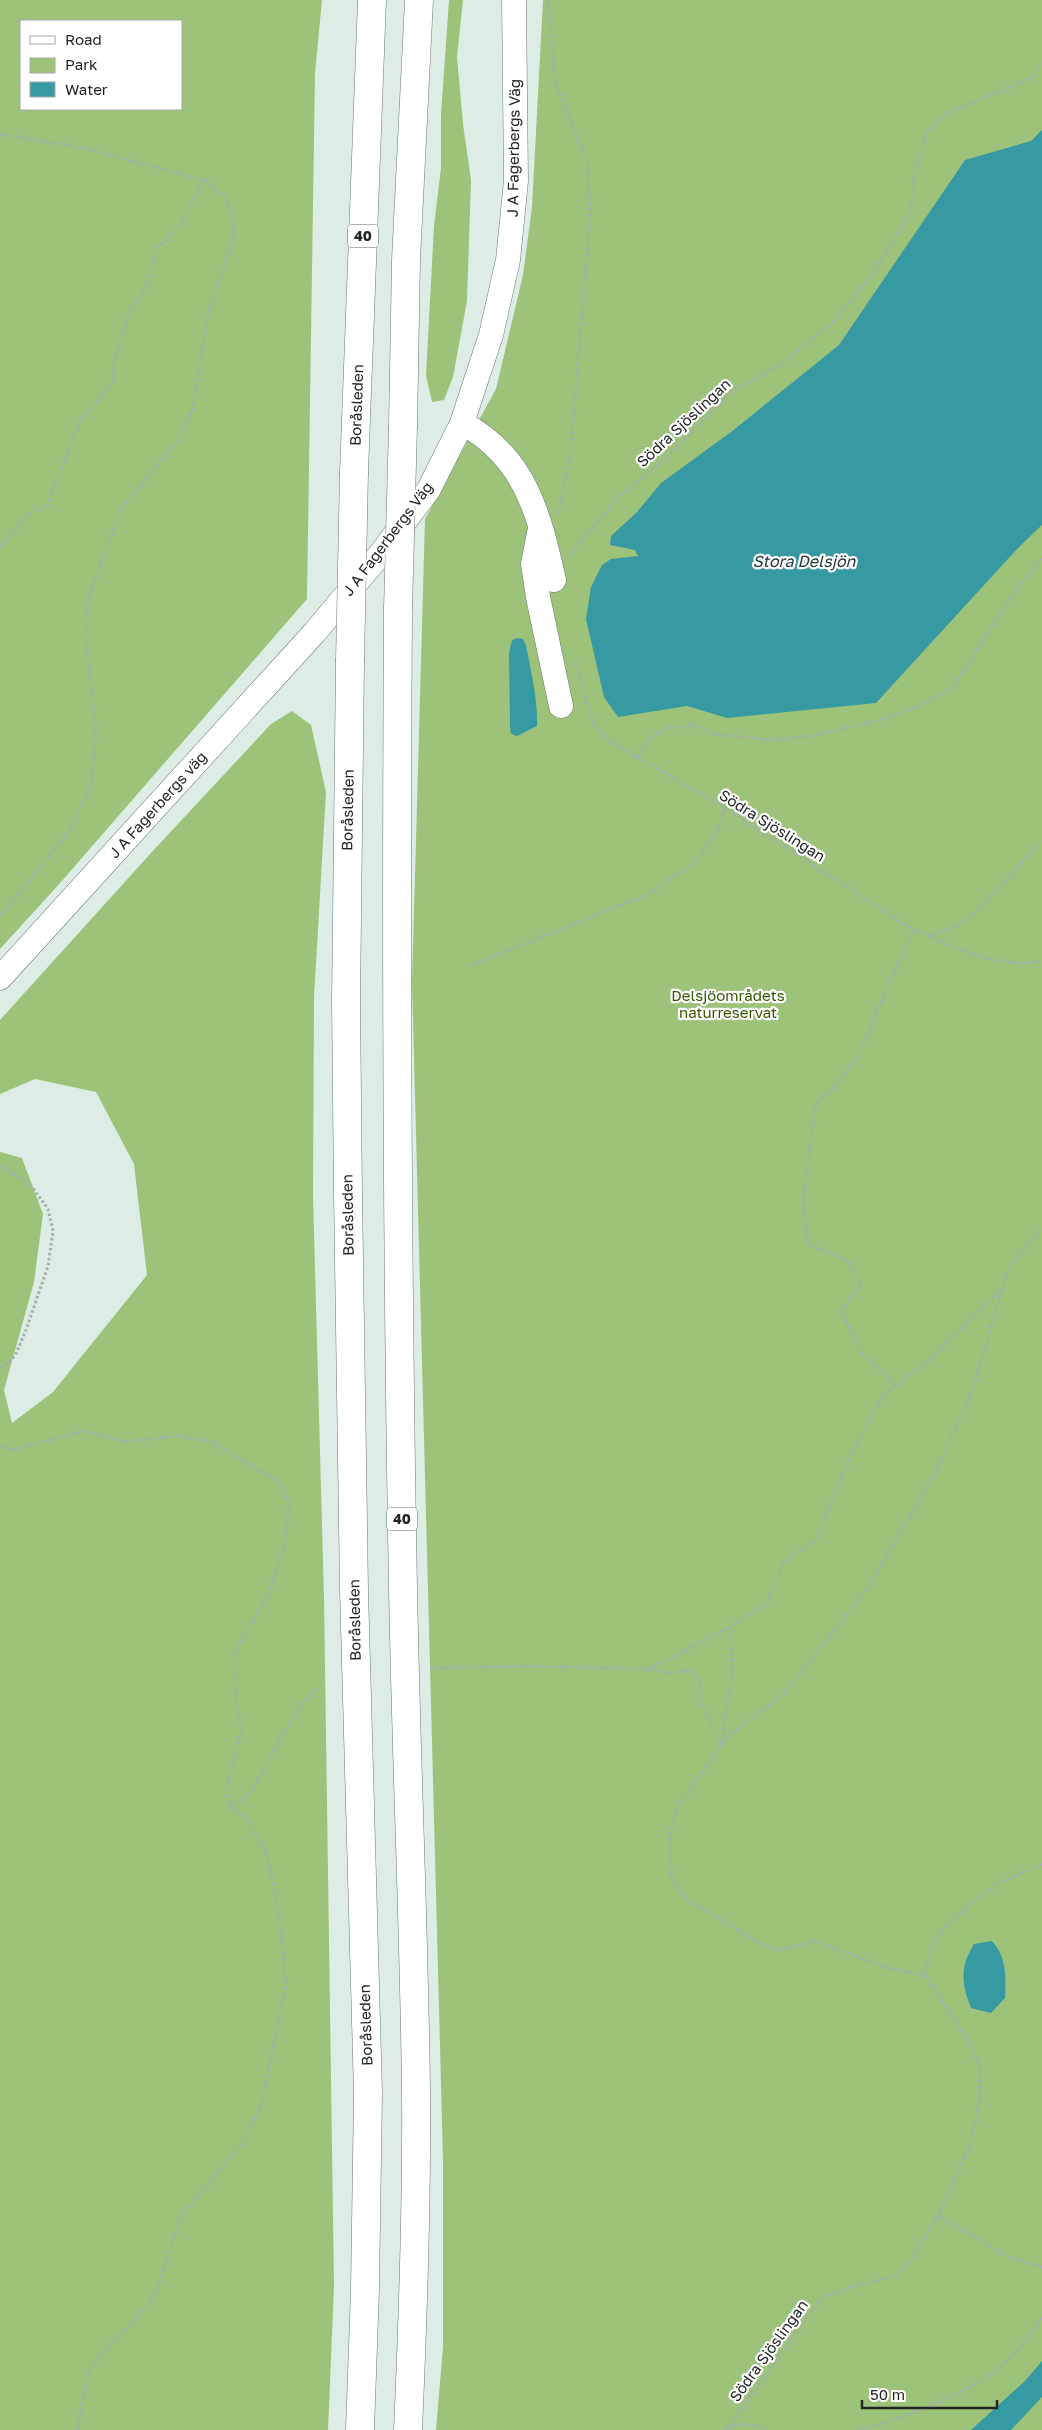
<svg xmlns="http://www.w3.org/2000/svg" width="1042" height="2430" font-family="'Golos Text',sans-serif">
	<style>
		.green { fill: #9cc379; fill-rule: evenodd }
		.water { fill: #379aa3 }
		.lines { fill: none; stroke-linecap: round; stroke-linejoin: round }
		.minor-casing { stroke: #697871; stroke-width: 25 }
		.highway-casing { stroke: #697871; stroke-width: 29 }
		.path { stroke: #a2afaa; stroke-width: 3; stroke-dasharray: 2.5 2.5; stroke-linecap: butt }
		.minor { stroke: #fff; stroke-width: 24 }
		.highway { stroke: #fff; stroke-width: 28 }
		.highway-bridge-casing { stroke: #697871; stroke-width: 29; stroke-linecap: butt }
		.highway-bridge { stroke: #fff; stroke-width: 28 }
		.labels { text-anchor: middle; stroke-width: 4.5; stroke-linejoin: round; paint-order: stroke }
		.shield { fill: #fff; stroke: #636765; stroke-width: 1 }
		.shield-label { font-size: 14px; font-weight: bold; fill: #202623 }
		.street-label { font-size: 15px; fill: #202623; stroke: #fff }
		.park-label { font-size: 15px; fill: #345800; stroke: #fff }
		.water-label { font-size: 16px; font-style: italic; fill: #1e3437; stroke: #fff }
	</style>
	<rect width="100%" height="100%" fill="#ddede6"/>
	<path class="green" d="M0,0h322l-7,73 -8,526 -246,283 -61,67zM21,21h160v88h-160z
		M449,0h14l-6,57 6,67 8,56 -4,121 -14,76 -9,23 -12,2 -6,-26 8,-150 7,-58v-54z
		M543,0h499v2430h-606l7,-83v-187l-31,-1178 13,-463 71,-130 27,-114 9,-68z
		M292,711l19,14 15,67 -12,205 -1,199 11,401 10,689 -6,144h-328v-1278l22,6 21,56 -9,68 -30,108 8,33 41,-31 94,-117 -13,-111 -38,-72 -61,-13 -35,15v-74l151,-167 120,-129z"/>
	<path class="water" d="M1042,130v395l-23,22 -143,156 -149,15 -40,-12 -69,11 -14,-20 -18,-78 5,-32 11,-22 9,-6 27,-3 -3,-6 -25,-5 1,-9 26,-24 24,-29 70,-51 108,-87 126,-185 66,-19z
		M518,638l5,1 3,6c5,27 12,54 11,81l-20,10 -6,-2 -1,-8 -1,-73 3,-13z
		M992,1941c15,16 14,37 13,57l-14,15 -20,-5c-10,-25 -11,-41 3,-64z
		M1042,2361v36l-31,33h-40l54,-49z"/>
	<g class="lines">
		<defs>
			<path id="minor" d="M462,423c64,34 77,92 92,157
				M539,533l-6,31 5,33 23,109
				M0,978l315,-346 67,-80 47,-63 33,-66 29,-88 17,-75 8,-79 -2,-181"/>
			<path id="highway" d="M403,426l3,-166 13,-260
				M354,472l18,-472
				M398,609c-2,326 -1,652 5,979 3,168 11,336 13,503 1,113 -3,226 -8,339
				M350,662l-4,340 2,192 6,396 14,503 -3,197 -5,140"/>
		</defs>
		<use href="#minor" class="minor-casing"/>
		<use href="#highway" class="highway-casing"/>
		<path class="path" d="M548,0l8,86 32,77 2,58 -20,236 -12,58
			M0,134l79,13 125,33 20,16 10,21v21l-27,81 -14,90 -17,33 -56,69 -32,89 -2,40 10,90 -5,56 -24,48 -67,82
			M0,548l27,-34 20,-8 33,-85 34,-40 -1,-17 15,-48 19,-32 11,-36 22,-24 24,-44
			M568,556l53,-61 46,-38 68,-68 44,-23 53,-43 38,-45 41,-66 3,-37 13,-42 20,-20 85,-35 10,-15
			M575,663l19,61 16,17 115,67 177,115c43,21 91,47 140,38
			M637,758l15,-22 18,-8 25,-3 18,9 57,6 40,-4 70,-16 45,-16 29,-18 53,-83 35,-46
			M929,936l32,-12 15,-12 66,-71
			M472,965l174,-70 48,-31 22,-31 9,-25
			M0,1167l30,17 18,25 5,22 -5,35 -22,64 -11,26 -15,13
			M896,1385l-33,-31 -22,-42 20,-29 -13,-22 -40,-17 -5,-41 13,-99 17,-16 25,-31 34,-81 23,-46
			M0,1446l11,4 72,-19 41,11 54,-6 32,5 67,40 12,22 -5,45 -16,46 -34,60 1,35 6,42 -15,59 4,17
			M430,1668l99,-2 120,3 22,4 19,-3 11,10 -3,16 23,49
			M649,1669l81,-42 37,-23 17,-43 31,-20 37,-88 31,-58 47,-36 72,-71
			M721,1745l11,-74 -2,-44
			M926,1976l-41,-9 -71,-26 -39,10 -87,-50 -17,-25 -1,-45 8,-25 43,-61 13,-14 51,-38 85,-108 64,-110 38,-83 37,-126 33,-38
			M938,2216l70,41 34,10
			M77,2430l11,-57 13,-19 45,-46 13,-23 21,-67 60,-73 21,-39 25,-120 -6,-67 -13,-66 -20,-35 -17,-11 21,-14 25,-47 26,-43 16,-15
			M726,2430l96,-132 26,-10 47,-12 16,-16 27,-44 32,-71 9,-40 1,-34 -7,-22 -47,-73 3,-26 12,-18 21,-21 35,-27 45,-20
			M730,2430l5,-6 23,2 9,4
			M857,2430c41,-8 115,-38 146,-65 15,-13 28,-30 39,-47"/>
		<use href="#minor" class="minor"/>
		<use href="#highway" class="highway"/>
		<defs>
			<path id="highway-bridge" d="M398,609l5,-183
				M350,662l4,-190"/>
		</defs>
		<use href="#highway-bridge" class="highway-bridge-casing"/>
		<use href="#highway-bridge" class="highway-bridge"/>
	</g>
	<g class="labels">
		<g class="shield">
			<rect x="348" y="224.5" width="30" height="23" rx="4"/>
			<rect x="387" y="1507.5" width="30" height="23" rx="4"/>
		</g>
		<g class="shield-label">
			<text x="363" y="241">40</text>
			<text x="402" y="1524">40</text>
		</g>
		<g class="street-label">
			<text transform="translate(514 148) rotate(-89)" y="5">J A Fagerbergs Väg</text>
			<text transform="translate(357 405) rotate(-88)" y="5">Boråsleden</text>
			<text transform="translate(684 423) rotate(-43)" y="5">Södra Sjöslingan</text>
			<text transform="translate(388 539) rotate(-53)" y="5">J A Fagerbergs Väg</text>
			<text transform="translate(158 805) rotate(-48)" y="5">J A Fagerbergs väg</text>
			<text transform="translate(348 810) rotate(-89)" y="5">Boråsleden</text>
			<text transform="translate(772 826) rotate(32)" y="5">Södra Sjöslingan</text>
			<text transform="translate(348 1215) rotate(-91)" y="5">Boråsleden</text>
			<text transform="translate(355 1620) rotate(-91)" y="5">Boråsleden</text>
			<text transform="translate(366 2025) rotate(-92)" y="5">Boråsleden</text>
			<text transform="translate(769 2351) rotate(-54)" y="5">Södra Sjöslingan</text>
		</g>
		<g class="park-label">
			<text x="728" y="1001">Delsjöområdets<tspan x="728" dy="17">naturreservat</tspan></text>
		</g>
		<g class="water-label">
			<text x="804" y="567">Stora Delsjön</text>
		</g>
	</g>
	<rect x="20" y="20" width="162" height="90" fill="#ffffff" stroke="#a6a8a7"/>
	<rect x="30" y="36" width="25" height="8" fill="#ffffff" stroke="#a6a8a7"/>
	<text x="65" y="45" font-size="15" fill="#202623">Road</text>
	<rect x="30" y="58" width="25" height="15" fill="#9cc379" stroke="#a6a8a7"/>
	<text x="65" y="70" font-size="15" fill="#202623">Park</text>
	<rect x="30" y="82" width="25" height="15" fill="#379aa3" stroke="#a6a8a7"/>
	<text x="65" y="95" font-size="15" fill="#202623">Water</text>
	<path d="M862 2400v8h135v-8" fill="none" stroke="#202623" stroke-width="2.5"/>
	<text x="870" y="2400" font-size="15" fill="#202623" stroke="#ffffff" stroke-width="4" paint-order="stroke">50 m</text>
</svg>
